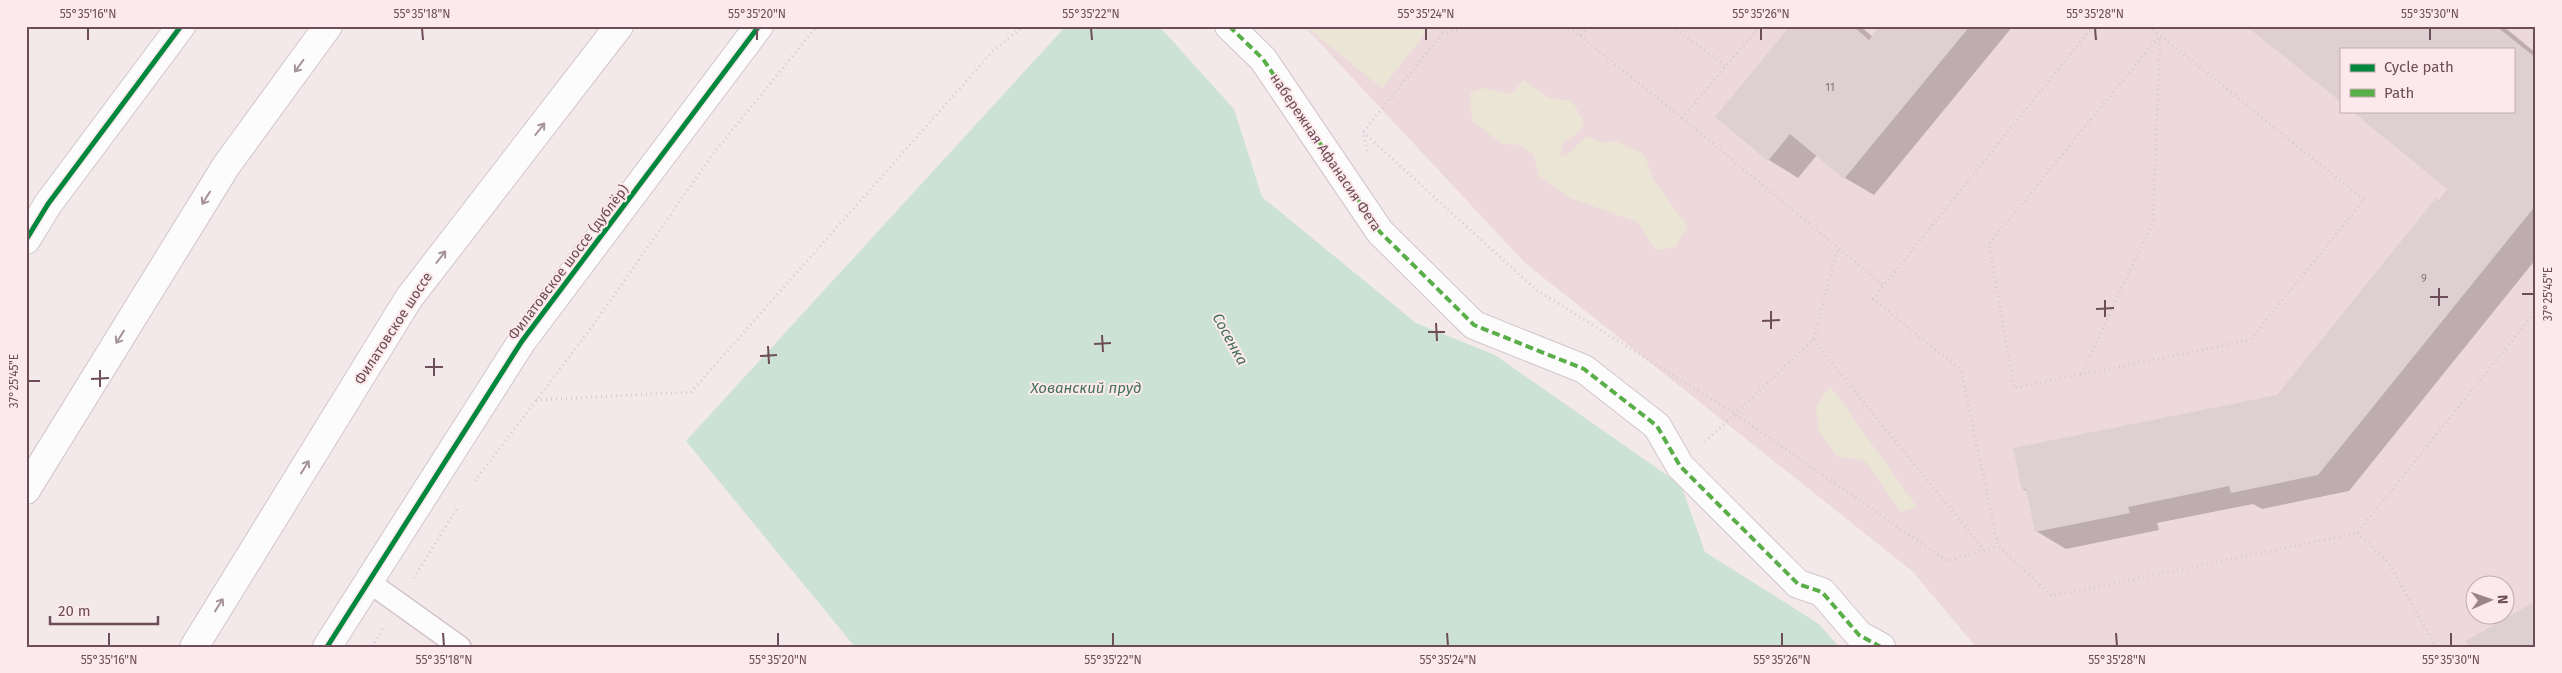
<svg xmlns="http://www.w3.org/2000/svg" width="2562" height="673" font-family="'Fira Sans',sans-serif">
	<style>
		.residential { fill: #edd9dc; fill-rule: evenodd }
		.green { fill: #ebe5d5 }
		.water { fill: #cce2d4 }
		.shadow { fill: #0003 }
		.building { fill: #ddcfd2 }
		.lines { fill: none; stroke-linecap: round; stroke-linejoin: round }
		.service-casing { stroke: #d3c5c8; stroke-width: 24 }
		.pedestrian-casing { stroke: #d3c5c8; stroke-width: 30 }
		.tertiary-casing { stroke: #d3c5c8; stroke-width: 30 }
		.secondary-casing { stroke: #d4c5c9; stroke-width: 30 }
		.path { stroke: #d5cace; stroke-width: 3; stroke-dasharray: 1 4; stroke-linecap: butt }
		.service { stroke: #fdfcfc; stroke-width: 21 }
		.pedestrian { stroke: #fdfcfc; stroke-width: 28 }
		.tertiary { stroke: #fdfcfc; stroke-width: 28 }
		.secondary { stroke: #fdfcfc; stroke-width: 28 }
		.quiet { stroke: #5aae49; stroke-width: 4; stroke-dasharray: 8 4; stroke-linecap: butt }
		.cycleway-casing { stroke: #fce9eb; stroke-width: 8 }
		.cycleway { stroke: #00873e; stroke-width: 5 }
		.oneway { stroke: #a7939a }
		.ticks { fill: none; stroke: #6d4d58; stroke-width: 2 }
		.labels { text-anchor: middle; stroke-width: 4; stroke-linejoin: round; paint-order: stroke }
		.number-label { font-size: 11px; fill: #8c7079 }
		.street-label { font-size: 14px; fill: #6d4d58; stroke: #fce9eb }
		.water-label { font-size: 15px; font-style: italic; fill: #437159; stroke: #fce9eb }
		.neatline { fill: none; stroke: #6d4d58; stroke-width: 2 }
		.ticks-label { font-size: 12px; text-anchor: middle; fill: #6d4d58 }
	</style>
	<rect width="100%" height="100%" fill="#f4e9ea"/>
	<path class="residential" d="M1304,26h1232v621h-560l-64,-76 -387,-308zM2341,49h172v62h-172zM2474,586h30v30h-30z"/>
	<path class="green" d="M1305,26h126l-49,62z
		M1524,80l25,18 23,3 12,21 -4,9 -17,12 -3,13 7,-1 20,-19 17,7 11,-2 29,13 10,27 34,46 -13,20 -20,3 -17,-28 -68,-24 -32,-23 -4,-20 -13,-10 -19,-1 -30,-24 -2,-27 15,-5 26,6z
		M1830,386l87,121 -16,5 -36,-51 -28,-5 -18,-25 -3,-24z"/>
	<path class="water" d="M1066,26h93l75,83 28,88 154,126 79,32 186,130 24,67 114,72 20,23h-984l-169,-206z"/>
	<path class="shadow" d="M1792,26h68l13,11 9,-11h131l-139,169 -29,-17 -28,-23 -19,23 -29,-18 -53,-43z
		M2248,26h255l33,27v206l-187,232 -87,18 -9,-5 -96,19 2,7 -93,19 -30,-18 -8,-39 -5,-3 255,-93 235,-285v-62z"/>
	<path class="building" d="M1790,26h63l16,14 11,-14h90l-126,153 -54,-45 -22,27 -53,-44z
		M2246,26h250l40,32v147l-218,270 -87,18 -2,-7 -101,21 2,6 -95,19 -9,-43 -4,1 -9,-42 264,-53 159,-197 3,3 9,-11 -96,-79h161v-62h-172v53z
		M2536,601v46h-67l-3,-6z"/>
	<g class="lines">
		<defs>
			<path id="service" d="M369,582l91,65"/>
			<path id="pedestrian" d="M1229,26l34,33 117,173 94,93 110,44 73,57 23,40 118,118 24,8 37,43 22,12"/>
			<path id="tertiary" d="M26,240l22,-36 133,-178
				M327,647l195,-306 237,-315"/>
			<path id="secondary" d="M26,490l200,-324 102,-140
				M194,647l215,-349 210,-272"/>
		</defs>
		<use href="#service" class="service-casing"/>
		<use href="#pedestrian" class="pedestrian-casing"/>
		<use href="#tertiary" class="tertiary-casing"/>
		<use href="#secondary" class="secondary-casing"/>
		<path class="path" d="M1564,26l16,10 8,-10
			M1672,26l54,40
			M1760,26l-78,92 202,168
			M2093,26l-220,273 88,71 37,176 54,50 305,-63 179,-222
			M2149,26l11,9 204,165 -114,140 -236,48 -25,-144 171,-209
			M1580,36l102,82
			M1363,132l172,157 200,125 212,147 51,-15
			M1367,151l-4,-19 79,-98 30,-8
			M1813,340l171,210
			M2081,374l72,-152 7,-186
			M536,400l155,-8 302,-341 31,-25
			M1705,442l108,-102 25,-92
			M475,481l116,-153 122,-174 104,-128
			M2357,533l32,30 47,84
			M414,578l44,-71
			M372,647l11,-19"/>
		<use href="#service" class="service"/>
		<use href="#pedestrian" class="pedestrian"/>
		<use href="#tertiary" class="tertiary"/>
		<use href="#secondary" class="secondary"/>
		<path class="quiet" d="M1229,26l34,33 117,173 94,93 110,44 73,57 23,40 118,118 24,8 37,43 22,12"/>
		<defs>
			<path id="cycleway" d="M26,240l22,-36 133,-178
				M327,647l195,-306 237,-315"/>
		</defs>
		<use href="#cycleway" class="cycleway-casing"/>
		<use href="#cycleway" class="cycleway"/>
	</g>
	<defs><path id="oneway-shaft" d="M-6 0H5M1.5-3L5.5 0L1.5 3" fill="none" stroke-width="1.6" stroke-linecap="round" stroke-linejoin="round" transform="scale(1.25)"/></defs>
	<g class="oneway">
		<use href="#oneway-shaft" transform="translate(299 66) rotate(126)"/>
		<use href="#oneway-shaft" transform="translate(540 129) rotate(-52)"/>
		<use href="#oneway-shaft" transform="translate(206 198) rotate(122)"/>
		<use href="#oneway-shaft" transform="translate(441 257) rotate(-52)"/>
		<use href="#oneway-shaft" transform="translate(120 337) rotate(122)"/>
		<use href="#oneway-shaft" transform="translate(305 467) rotate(-58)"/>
		<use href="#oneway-shaft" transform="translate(219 605) rotate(-58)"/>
	</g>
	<path class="ticks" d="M88,28v12M422,28l1,12M757,28v12M1091,28l1,12M1426,28v12M1761,28v12M2095,28l1,12M2430,28v12M2439,288v18M2522,294h12M2430,297h18M2105,300v17M2096,309l18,-1M1771,311v18M1762,321l18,-1M1436,323l1,18M1428,332h17M1102,335l1,17M1094,344l17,-1M768,346l1,18M760,356l17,-1M434,358v18M425,367h18M100,370v17M91,379l18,-1M28,381h12M109,633v13M443,633l1,13M778,633v13M1113,633v13M1447,633l1,13M1782,633v13M2116,633l1,13M2451,633v13"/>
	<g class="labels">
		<g class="number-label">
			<text x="1830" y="91">11</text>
			<text x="2424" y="282">9</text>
		</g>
		<g class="street-label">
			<text transform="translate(1326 152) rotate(56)" y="5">набережная Афанасия Фета</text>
			<text transform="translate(568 262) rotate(-53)" y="5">Филатовское шоссе (дублёр)</text>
			<text transform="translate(393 328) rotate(-57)" y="5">Филатовское шоссе</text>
		</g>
		<g class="water-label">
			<text transform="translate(1230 339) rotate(61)" y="5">Сосенка</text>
			<text x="1086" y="393">Хованский пруд</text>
		</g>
	</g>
	<rect width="2562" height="673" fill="none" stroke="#fce9eb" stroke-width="55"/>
	<rect x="2340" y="48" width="175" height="65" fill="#fce9eb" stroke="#c3abb0"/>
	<rect x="2350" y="64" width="25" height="8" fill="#00873e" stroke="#c3abb0"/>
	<text x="2384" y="72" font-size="15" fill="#6d4d58">Cycle path</text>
	<rect x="2350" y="89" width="25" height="8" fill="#5aae49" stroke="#c3abb0"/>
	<text x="2384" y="98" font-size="15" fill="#6d4d58">Path</text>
	<g transform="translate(2490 600) rotate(88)"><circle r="24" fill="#fce9eb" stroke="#c3abb0"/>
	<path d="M0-4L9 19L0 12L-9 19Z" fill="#9c848b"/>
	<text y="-8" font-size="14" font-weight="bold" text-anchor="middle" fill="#6d4d58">N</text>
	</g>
	<path d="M50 616v8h108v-8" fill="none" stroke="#6d4d58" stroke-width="2.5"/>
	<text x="58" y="616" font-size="15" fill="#6d4d58" stroke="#fce9eb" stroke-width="4" paint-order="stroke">20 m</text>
	<rect x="28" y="28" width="2506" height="618" class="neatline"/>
	<g class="ticks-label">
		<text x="88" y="18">55°35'16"N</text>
		<text x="422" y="18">55°35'18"N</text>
		<text x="757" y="18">55°35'20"N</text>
		<text x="1091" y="18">55°35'22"N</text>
		<text x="1426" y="18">55°35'24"N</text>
		<text x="1761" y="18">55°35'26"N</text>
		<text x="2095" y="18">55°35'28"N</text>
		<text x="2430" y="18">55°35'30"N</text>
		<text transform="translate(2548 294) rotate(-90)" y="4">37°25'45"E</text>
		<text transform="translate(14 381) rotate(-90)" y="4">37°25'45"E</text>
		<text x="109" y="664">55°35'16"N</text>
		<text x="444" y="664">55°35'18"N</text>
		<text x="778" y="664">55°35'20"N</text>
		<text x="1113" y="664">55°35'22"N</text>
		<text x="1448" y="664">55°35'24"N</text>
		<text x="1782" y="664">55°35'26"N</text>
		<text x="2117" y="664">55°35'28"N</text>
		<text x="2451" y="664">55°35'30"N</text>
	</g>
</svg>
